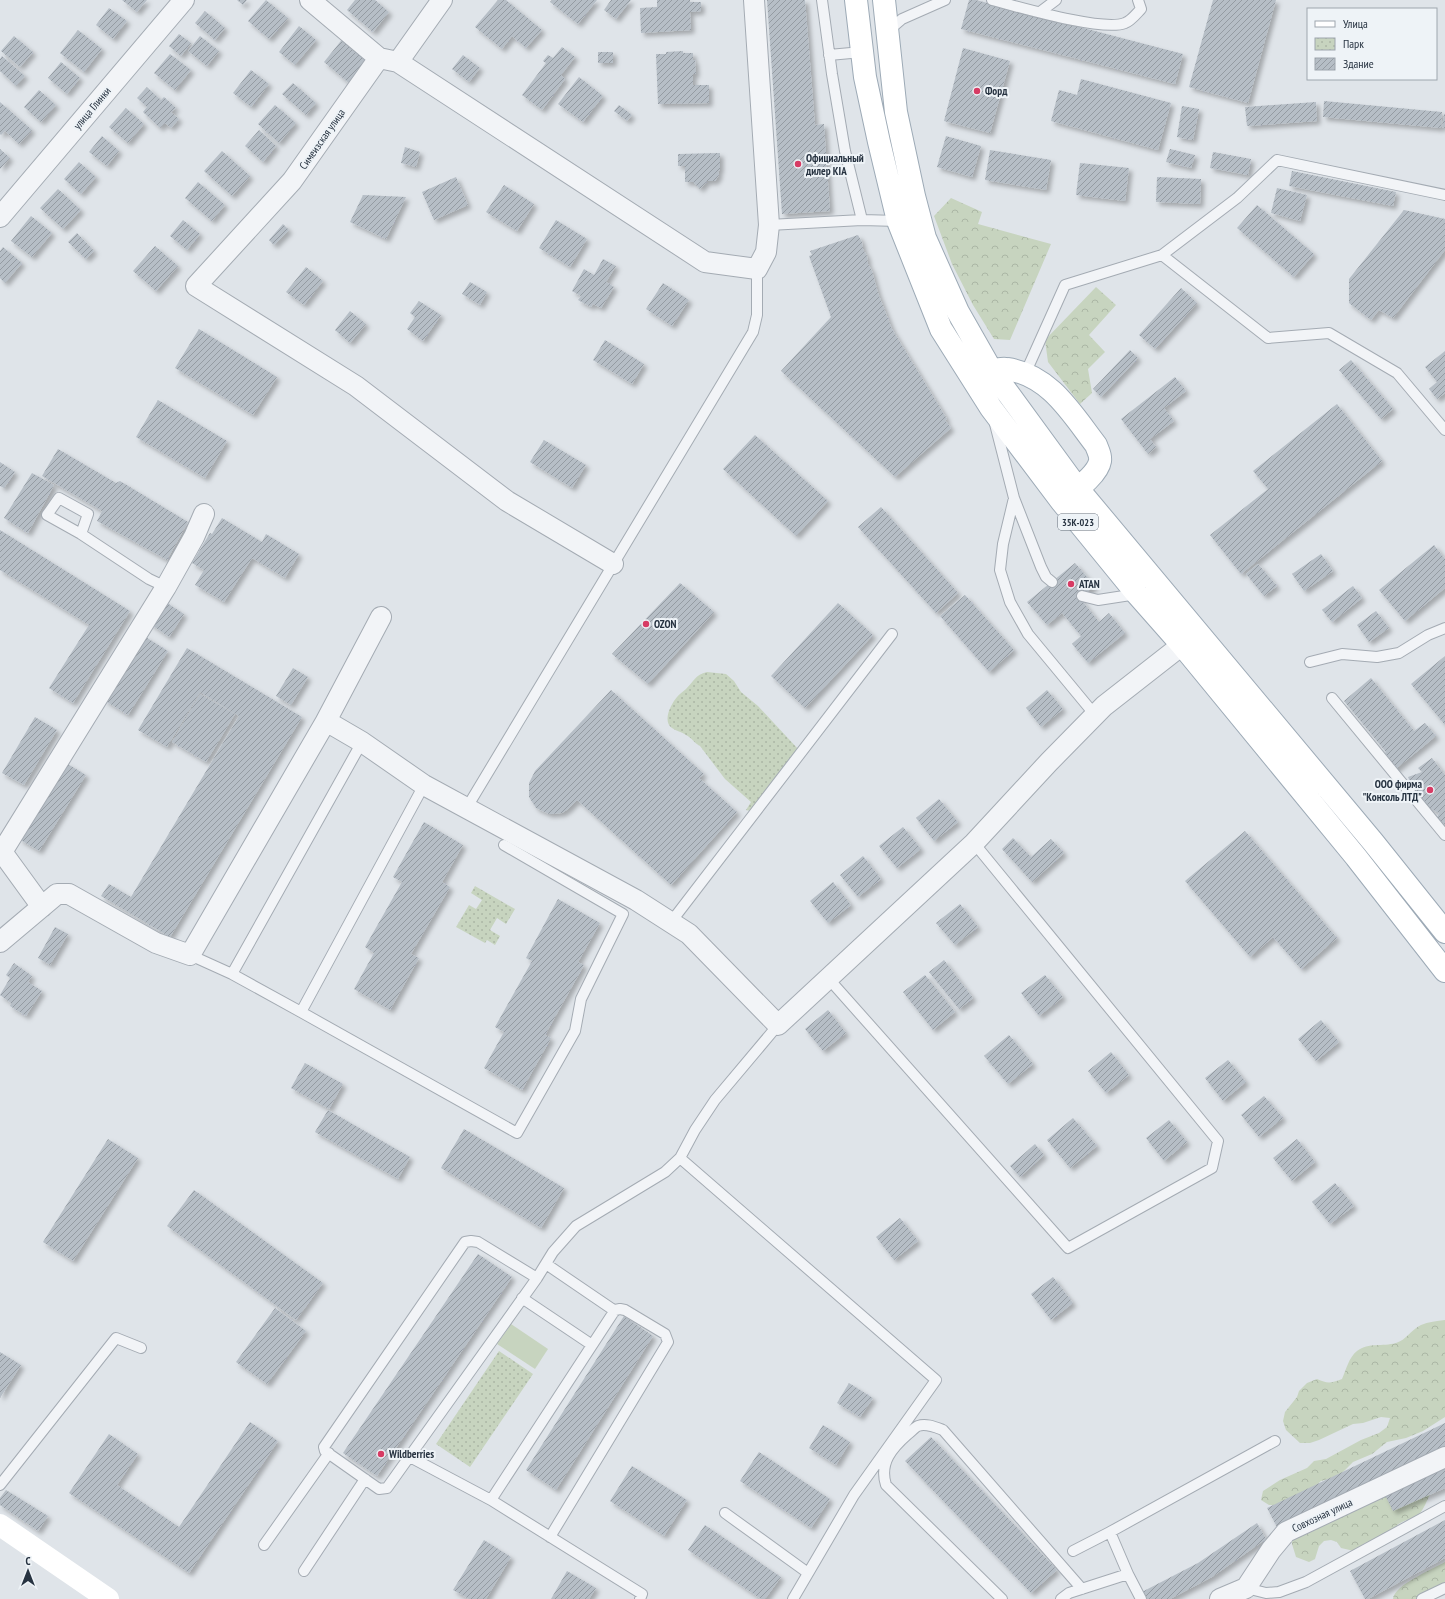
<svg xmlns="http://www.w3.org/2000/svg" width="1445" height="1599" font-family="'PT Sans Narrow',sans-serif">
	<style>
		.forest { fill: url(#forest-crowns) }
		.park { fill: url(#park-dots) }
		.pitch { fill: #c7d4bf }
		.building { fill: url(#building-hatch); filter: url(#shadow) }
		.lines { fill: none; stroke-linecap: round; stroke-linejoin: round }
		.service-casing { stroke: #a4abb3; stroke-width: 12 }
		.minor-casing { stroke: #a4abb3; stroke-width: 22 }
		.primary-casing { stroke: #9daab6; stroke-width: 24 }
		.service { stroke: #f2f4f7; stroke-width: 10 }
		.minor { stroke: #f2f4f7; stroke-width: 20 }
		.secondary { stroke: #fff; stroke-width: 22 }
		.primary { stroke: #fff; stroke-width: 22 }
		.poi-dot { fill: #d73b64; stroke: #eef3f7; stroke-width: 1.5 }
		.labels { text-anchor: middle; stroke-width: 4; stroke-linejoin: round; paint-order: stroke }
		.shield { fill: #eef3f7; stroke: #636d78; stroke-width: 1 }
		.shield-label { font-size: 10px; font-weight: bold; fill: #273341 }
		.poi-label { font-size: 11px; font-weight: bold; fill: #273341; stroke: #eef3f7; text-anchor: start }
		.street-label { font-size: 11px; fill: #273341; stroke: #eef3f7 }
	</style>
	<defs>
		<pattern id="forest-crowns" width="20" height="18" patternUnits="userSpaceOnUse"><rect width="20" height="18" fill="#c7d4bf"/><path d="M2 6a3 3 0 1 1 6 0M12 15a3 3 0 1 1 6 0" fill="none" stroke="#abb6a5"/></pattern>
		<pattern id="park-dots" width="8" height="8" patternUnits="userSpaceOnUse"><rect width="8" height="8" fill="#c7d4bf"/><path d="M2 2h.1M6 6h.1" fill="none" stroke="#abb6a5" stroke-width="1.8" stroke-linecap="round"/></pattern>
		<pattern id="building-hatch" width="6" height="6" patternUnits="userSpaceOnUse"><rect width="6" height="6" fill="#b6bec6"/><path d="M-1 1l2-2M0 6l6-6M5 7l2-2" fill="none" stroke="#949ba2"/></pattern>
		<filter id="shadow"><feDropShadow dx="3.5" dy="3.5" stdDeviation="2" flood-color="#0004"/></filter>
	</defs>
	<rect width="100%" height="100%" fill="#dfe4e9"/>
	<path class="forest" d="M951,198l31,14 -4,12 73,20 -41,96 -16,-1 -21,-34 -21,-41 -18,-48z
		M1096,287l20,18 -27,30 16,17 -17,17 4,24 -12,11 -32,-42 -3,-22z
		M1445,1320v97l-22,14 -17,7 -19,4 -15,12 -19,8 -14,14 -18,5 -8,7 -34,17h-10l-8,-5 2,-9 17,-11 27,-12 7,-7 12,-2 35,-19 18,-7 8,-6 3,-9 -9,-1 -18,6 -10,1 -34,16 -9,3h-10l-14,-13 -3,-9 2,-9 12,-15 2,-6 8,-8 10,-4c11,5 14,4 25,0 4,-9 7,-22 15,-28 12,-9 25,-4 39,-8 10,-3 15,-13 25,-18 7,-3 16,-4 24,-5z
		M1434,1487c-5,7 -9,21 -14,26 -7,6 -16,7 -23,12v7l-32,11 -11,8 -13,-3 -4,-6 -6,-2 -7,1 -5,5 -4,13 -6,3 -13,-5 -4,-13v-6l39,-32z
		M1445,1562v27l-12,10h-40c1,-14 40,-30 52,-37z"/>
	<path class="park" d="M707,672l19,2 8,7 7,11 17,14 41,44 -49,61 -4,-1 5,-8 -26,-23 -25,-33c-6,-3 -8,-8 -14,-11 -4,-3 -10,-4 -14,-7 -10,-7 -1,-24 5,-31 2,-3 6,-5 9,-8 8,-8 9,-14 21,-17z
		M475,886l40,23 -9,15 -9,-6 -7,12 10,6 -5,9 -8,-5 -2,3 -29,-16 13,-22 7,4 6,-9 -11,-7z
		M499,1351l34,23 -63,93 -34,-23z"/>
	<path class="pitch" d="M511,1324l37,25 -13,20 -38,-25z"/>
	<path class="building" d="M122,0h25l-10,12z
		M237,0h10l-4,5z
		M266,0l22,18 -19,21 -21,-18z
		M355,0h20l14,12 -16,20 -26,-22z
		M498,0h8l36,30 -16,18 -14,-12 -10,13 -27,-22z
		M552,0h45l-19,24 -28,-22z
		M611,0h20l-15,19 -12,-9z
		M657,0h33v2h11v9l-11,1 1,18 -50,3 -1,-25 17,-1z
		M767,0h38l10,125 9,-1 6,87 -48,3z
		M969,0h7l207,54 -8,30 -214,-55z
		M1213,0h63l-28,103 -59,-16z
		M109,8l18,13 -14,18 -17,-14z
		M205,11l20,17 -10,12 -20,-17z
		M299,26l17,14 -21,25 -16,-13z
		M78,30l24,19 -18,23 -24,-19z
		M179,34l12,9 -10,13 -12,-10z
		M14,36l19,16 -13,15 -19,-16z
		M200,36l19,15 -12,15 -19,-15z
		M344,37l27,22 -21,25 -26,-22z
		M562,47l13,10 -14,18 4,4 -23,31 -20,-15 24,-32 -3,-2 5,-6 5,3z
		M963,48l47,13 -20,72 -46,-12z
		M683,51v2h10v7h2l1,14h-3v11h16v18l-51,1 -2,-50h10v-2z
		M598,52h15v11h-15z
		M170,54l21,16 -16,20 -21,-17z
		M463,55l17,13 -11,14 -17,-13z
		M2,56l23,20 -9,10 -16,-15v-12z
		M61,62l19,16 -13,16 -19,-16z
		M251,70l18,14 -18,23 -18,-14z
		M579,77l24,19 -20,26 -25,-18z
		M1081,79l90,24 -13,47 -107,-29 8,-31 18,5z
		M293,83l23,20 -10,12 -24,-21z
		M147,87l14,13 3,-3 12,11 -5,4 8,7 -8,9 -6,-5 -5,5 -17,-16 4,-5 -10,-9z
		M39,90l17,15 -15,17 -17,-15z
		M1324,101l118,11 -1,16 -118,-11z
		M0,102l32,28 -13,14 -14,-13 -4,4 -1,-1z
		M1316,102l1,19 -70,5 -2,-19z
		M275,105l21,18 -17,20 -21,-19z
		M619,105l13,10 -5,6 -13,-10z
		M1182,106l17,3 -6,31 -16,-3z
		M126,108l18,16 -16,19 -19,-16z
		M1444,114h1v14l-3,-1z
		M259,130l17,16 -13,16 -18,-16z
		M102,136l17,15 -12,15 -18,-14z
		M946,136l35,10 -9,31 -35,-10z
		M405,147l15,5 -4,15 -15,-4z
		M0,149l10,9 -10,11z
		M1170,149l25,6 -4,13 -25,-6z
		M990,150l61,10 -5,30 -61,-10z
		M222,151l28,25 -18,20 -28,-25z
		M1213,152l38,7 -3,16 -38,-7z
		M720,153v17l-2,1 1,4 -4,6h-8l-7,8 -7,-7h-8v-16h-7v-12z
		M79,162l17,15 -15,17 -17,-15z
		M1080,163l49,5 -4,33 -49,-6z
		M1292,171l104,21 -3,14 -104,-20z
		M456,177l12,28 -34,15 -12,-28z
		M1157,177l44,2 -1,25 -44,-2z
		M198,182l27,23 -13,16 -27,-23z
		M504,185l30,19 -17,27 -31,-19z
		M1277,188l30,7 -7,26 -29,-8z
		M58,189l23,21 -18,19 -23,-21z
		M363,195l43,2 -20,42 -36,-17z
		M1257,205l57,49 -20,23 -57,-49z
		M1404,210l41,9v31l-52,68 -14,-8 -8,10 -22,-17v-24z
		M31,216l21,17 -20,24 -21,-16z
		M183,220l17,14 -13,16 -17,-14z
		M556,220l31,19 -17,28 -31,-19z
		M283,224l6,6 -15,15 -5,-5z
		M77,233l17,18 -8,8 -18,-17z
		M858,235l4,7 1,7 4,7 1,8 4,7 6,22 14,36 55,90 -2,1 6,8 -56,49 -114,-106 50,-54 -22,-61 3,-1 -2,-4z
		M155,246l23,20 -22,25 -23,-20z
		M3,247l19,16 -17,20 -5,-5v-27z
		M603,259l13,7 -10,16 8,5 -13,21 -8,-4 -2,3 -13,-7 3,-4 -9,-5 12,-22 10,6z
		M306,267l17,14 -19,24 -18,-13z
		M470,282l17,10 -7,13 -18,-11z
		M663,283l26,17 -17,26 -26,-17z
		M1181,288l16,15 -42,46 -16,-14z
		M419,301l22,14 -18,26 -16,-12 8,-12 -5,-4z
		M350,311l16,13 -16,19 -15,-13z
		M199,329l78,48 -24,38 -78,-47z
		M605,340l39,24 -12,20 -39,-24z
		M1130,350l8,8 -37,39 -8,-8z
		M1445,351v42l-8,6 -8,-10 8,-7 -12,-15z
		M1351,360l42,49 -12,10 -42,-49z
		M1175,377l11,14 -22,17 10,13 -24,18 6,8 -8,7 -27,-35z
		M158,400l69,41 -22,37 -69,-41z
		M1337,404l45,57 -141,113 -31,-39 58,-46 -15,-18z
		M755,435l73,66 -32,35 -73,-67z
		M544,440l42,25 -14,23 -42,-26z
		M58,449l58,34 4,-2 68,41 -21,38 -70,-39 5,-10 -60,-35z
		M0,462l15,10 -11,16 -4,-2z
		M32,473l22,12 -26,48 -24,-15z
		M881,507l77,86 -22,20 -78,-86z
		M222,518l40,24 4,-8 33,20 -14,24 -33,-20 -28,44 -29,-17 9,-15 -12,-7 18,-30 2,1z
		M0,530l130,81 -57,92 -24,-15 40,-63 -89,-55z
		M1434,545l11,14v29l-40,33 -26,-31z
		M1321,554l12,17 -29,20 -12,-17z
		M1075,563l20,23 -15,12 19,24 10,-9 16,20 -37,30 -16,-19 9,-8 -19,-23 -15,12 -20,-23z
		M1258,564l19,22 -13,10 -18,-22z
		M680,583l34,29 -66,72 -36,-30z
		M1353,586l9,12 -30,24 -10,-12z
		M965,595l49,55 -25,22 -49,-56z
		M164,601l20,13 -15,23 -20,-14z
		M838,603l35,32 -68,73 -34,-32z
		M1376,611l13,17 -20,14 -12,-17z
		M144,636l24,15 -40,64 -24,-15z
		M187,648l115,69 -132,220 -69,-41 8,-12 22,13 108,-181 -39,-24 -33,55 -29,-17z
		M1445,656v69l-34,-41z
		M293,668l15,9 -17,28 -15,-9z
		M1371,678l43,53 11,-8 11,13 -44,36 -12,-15 6,-5 -42,-51z
		M611,690l93,84 -5,4 38,34 -66,73 -94,-85 -9,9 -6,4 -13,1 -13,-6 -7,-11v-14l6,-12z
		M1047,690l16,19 -22,18 -15,-19z
		M200,694l35,20 -29,48 -34,-20z
		M35,717l22,13 -33,55 -22,-12z
		M1432,758l13,17v49l-9,-4 3,-7 -8,-4 -7,-7 -12,-16 -4,-9 14,-5 -4,-4z
		M66,763l20,12 -47,76 -20,-12z
		M939,799l19,23 -24,19 -18,-23z
		M424,822l39,23 -21,37 8,5 -39,67 8,4 -29,52 -36,-21 20,-36 -9,-6 37,-65 -9,-5z
		M903,827l18,22 -24,19 -18,-22z
		M1245,831l92,107 -36,31 -28,-32 -23,20 -65,-76z
		M1013,838l18,19 20,-18 13,14 -32,29 -30,-33z
		M863,856l18,23 -23,18 -18,-22z
		M833,882l18,23 -23,18 -18,-22z
		M558,899l42,24 -22,39 6,3 -39,70 6,3 -29,52 -38,-22 20,-36 -9,-5 37,-66 -6,-3z
		M960,904l18,23 -23,18 -19,-22z
		M55,927l13,7 -18,31 -12,-7z
		M944,960l29,38 -14,11 -30,-37z
		M14,963l18,13 -4,6 14,9 -16,25 -16,-10 1,-3 -11,-8 10,-17 -4,-3z
		M925,975l30,37 -22,18 -30,-38z
		M1045,975l18,22 -24,19 -18,-23z
		M828,1010l18,23 -23,18 -18,-22z
		M1321,1020l18,22 -23,19 -18,-22z
		M1009,1035l24,29 -25,20 -24,-28z
		M1111,1052l18,23 -23,18 -18,-22z
		M1228,1060l18,22 -23,19 -18,-23z
		M305,1063l38,21 -14,25 -38,-21z
		M1264,1096l19,22 -24,19 -18,-22z
		M328,1110l82,47 -12,22 -83,-47z
		M1073,1118l24,28 -27,22 -23,-28z
		M1169,1120l18,22 -23,19 -18,-23z
		M464,1129l100,59 -23,40 -100,-60z
		M108,1139l30,19 -65,103 -30,-19z
		M1297,1139l18,23 -23,19 -19,-23z
		M1035,1144l9,11 -24,22 -10,-11z
		M1335,1183l19,23 -24,18 -18,-22z
		M194,1190l129,93 -27,37 -129,-94z
		M900,1218l18,23 -24,19 -18,-23z
		M478,1254l34,23 -135,199 -34,-23z
		M1053,1277l20,26 -22,17 -20,-26z
		M275,1308l31,23 -39,53 -31,-22z
		M624,1316l29,20 -97,154 -30,-20z
		M0,1352l21,13 -21,33z
		M849,1383l24,15 -13,19 -23,-14z
		M250,1422l28,19 -89,132 -120,-80 40,-59 29,20 -21,31 62,42z
		M1445,1423v24l-168,80 -10,-19z
		M823,1425l27,17 -14,23 -27,-17z
		M931,1437l126,133 -26,23 -126,-132z
		M759,1452l71,47 -19,29 -71,-47z
		M1445,1465v23l-52,23 -9,-18z
		M632,1466l55,34 -23,36 -54,-35z
		M6,1490l42,26 -10,15 -38,-26v-7z
		M1445,1520v38l-77,41h-3l-15,-28z
		M1257,1523l9,16 -54,38 -42,22h-26l-4,-6 58,-30z
		M705,1525l76,52 -16,22h-4l-73,-49z
		M484,1540l27,17 -25,42h-17l-16,-9z
		M567,1571l29,17 -7,11h-38z"/>
	<g class="lines">
		<defs>
			<path id="service" d="M822,0l10,74 13,77 17,69
				M992,0c27,7 111,32 133,23 6,-2 12,-10 16,-14l-3,-9
				M1040,12l16,-12
				M888,31l14,-12 43,-19
				M829,55l33,-3
				M769,225l93,-5 36,1
				M1162,255l106,83 61,-5 68,40 48,57
				M1025,374l40,-89 97,-30 75,-57 40,-38 168,35
				M995,424l19,74 27,69 5,10 6,5
				M1014,498l-11,46 -3,26 10,32 18,32 67,81
				M81,534l-34,-19 12,-17 29,16 -7,20 68,45 17,8
				M1082,596l16,4 39,-6
				M1310,662l32,-8 35,3 22,-4 29,-18 17,-7
				M1332,698l113,137
				M466,809l287,-477 4,-17v-46
				M671,922l221,-288
				M190,955l42,19 69,38 216,121 58,-102 6,-32 42,-85 -119,-69
				M232,974l130,-232
				M828,978l240,270 144,-80 6,-27 -244,-298
				M301,1012l123,-227
				M680,1158l256,222 -82,115 -61,104
				M546,1264l69,47
				M537,1278l-59,-36 -7,-1 -6,1 -141,205 1,4 54,38 8,-1 150,-210 16,-26 23,-26 89,-54 15,-14 15,-28 20,-30 63,-75
				M522,1298l70,47
				M410,1457l81,43 151,94 -2,5
				M0,1485l116,-147 25,10
				M491,1500l124,-190 5,-1 5,1 40,24 3,8 -118,195
				M725,1513l83,60
				M264,1545l65,-92
				M1073,1551l37,-19
				M304,1571l61,-92
				M1128,1574l-18,-42 165,-91
				M1246,1588l20,5 13,-1 27,-10 139,-76
				M1002,1599l-116,-114c-7,-22 6,-37 22,-51 3,-2 7,-7 10,-8 8,-3 17,1 25,4l139,159
				M1061,1599l8,-6 59,-19 13,25
				M1422,1599l23,-11"/>
			<path id="minor" d="M310,0l69,58
				M442,0l-44,62 -19,-4 -87,123 -96,105 160,100 151,115 106,63
				M398,62l307,200 52,7 9,-17 3,-27 -15,-225
				M0,217l184,-217
				M326,721l55,-104
				M42,907l-40,-55 164,-265 28,-50 10,-23
				M0,942l57,-48h12l87,49 34,12 136,-234 36,21 62,43 212,115 53,34 89,91 196,-182 75,-81 55,-56 78,-61
				M1220,1599l26,-11 25,-38 15,-18 159,-75"/>
			<path id="primary" d="M856,0l9,77 14,65 19,79 43,108 50,79 71,94 75,92 45,51 174,212 89,114
				M884,0l12,112 18,84 11,42 33,74 33,58 87,119 295,353 72,90
				M991,370c5,0 11,-2 16,-1 43,6 65,45 89,76 2,6 5,10 4,16 -2,13 -24,29 -34,37"/>
		</defs>
		<use href="#service" class="service-casing"/>
		<use href="#minor" class="minor-casing"/>
		<use href="#primary" class="primary-casing"/>
		<use href="#service" class="service"/>
		<use href="#minor" class="minor"/>
		<path class="secondary" d="M0,1525l108,74"/>
		<use href="#primary" class="primary"/>
	</g>
	<g class="poi-dot">
		<circle cx="977" cy="91" r="4"/>
		<circle cx="798" cy="164" r="4"/>
		<circle cx="1071" cy="584" r="4"/>
		<circle cx="646" cy="624" r="4"/>
		<circle cx="1430" cy="790" r="4"/>
		<circle cx="381" cy="1454" r="4"/>
	</g>
	<g class="labels">
		<rect class="shield" x="1058" y="514" width="40" height="16" rx="3"/>
		<g class="shield-label">
			<text x="1078" y="526">35К-023</text>
		</g>
		<g class="poi-label">
			<text x="985" y="95">Форд</text>
			<text x="806" y="162">Официальный<tspan x="806" dy="13">дилер KIA</tspan></text>
			<text x="1079" y="588">ATAN</text>
			<text x="654" y="628">OZON</text>
			<text x="1422" y="788" text-anchor="end">ООО фирма<tspan x="1422" dy="13">"Консоль ЛТД"</tspan></text>
			<text x="389" y="1458">Wildberries</text>
		</g>
		<g class="street-label">
			<text transform="translate(92 108) rotate(-50)" y="4">улица Глинки</text>
			<text transform="translate(322 139) rotate(-55)" y="4">Симеизская улица</text>
			<text transform="translate(1322 1515) rotate(-25)" y="4">Совхозная улица</text>
		</g>
	</g>
	<rect x="1307" y="8" width="130" height="72" fill="#eef3f7" stroke="#9ea6ae"/>
	<rect x="1315" y="21" width="20" height="6" fill="#ffffff" stroke="#9ea6ae"/>
	<text x="1343" y="28" font-size="12" fill="#273341">Улица</text>
	<rect x="1315" y="38" width="20" height="12" fill="url(#park-dots)" stroke="#9ea6ae"/>
	<text x="1343" y="48" font-size="12" fill="#273341">Парк</text>
	<rect x="1315" y="58" width="20" height="12" fill="url(#building-hatch)" stroke="#9ea6ae"/>
	<text x="1343" y="68" font-size="12" fill="#273341">Здание</text>
	<g transform="translate(28 1571)" stroke="#eef3f7" stroke-width="3" paint-order="stroke">
	<path d="M0-3L7 15L0 10L-7 15Z" fill="#273341"/>
	<text y="-6" font-size="11" font-weight="bold" text-anchor="middle" fill="#273341">С</text>
	</g>
</svg>
